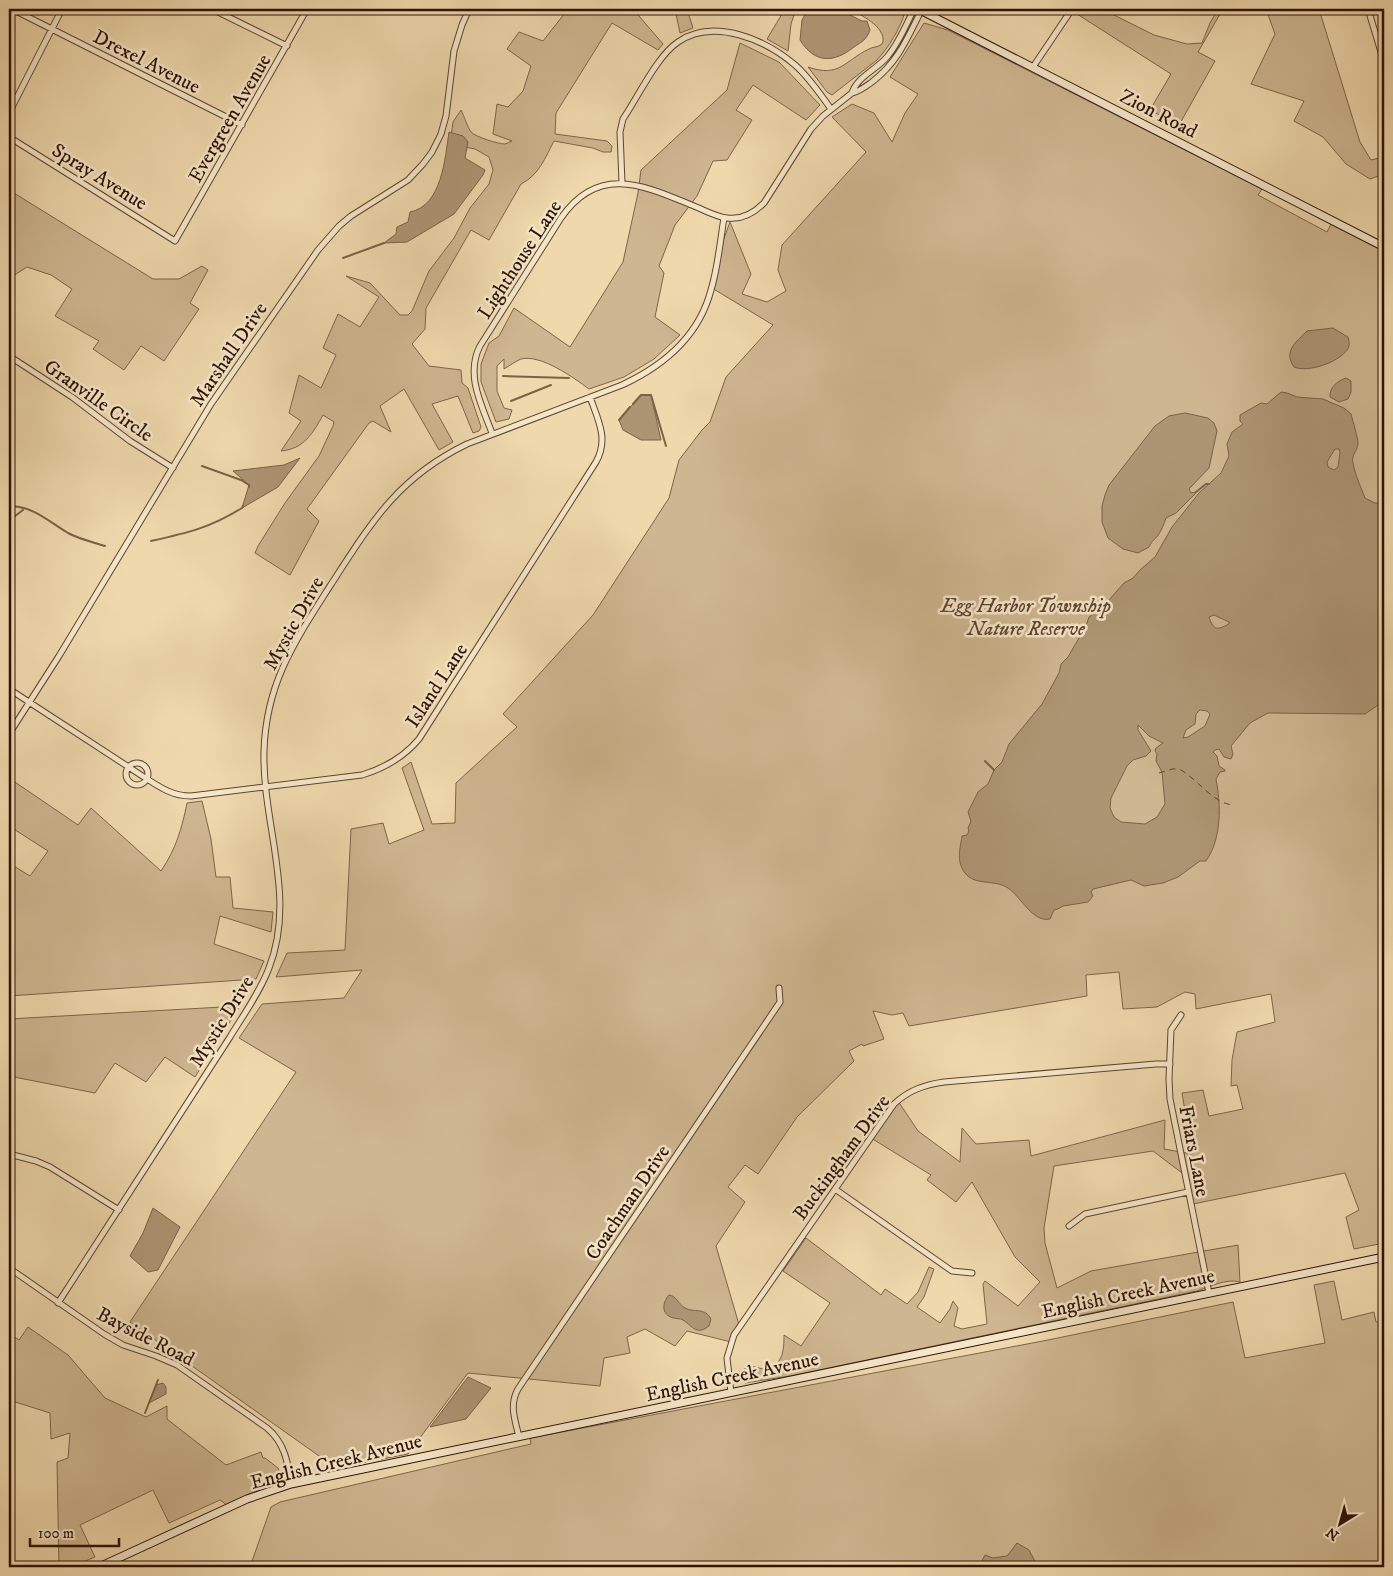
<svg xmlns="http://www.w3.org/2000/svg" width="1393" height="1576" font-family="'IM FELL DW Pica',serif">
	<style>
		.green { fill: #ceb690; stroke: #7e644a }
		.water { fill: #ad9573; stroke: #7b6147; fill-rule: evenodd }
		.lines { fill: none; stroke-linecap: round; stroke-linejoin: round }
		.stream { stroke: #7b6147; stroke-width: 2 }
		.ferry { stroke: #614631; stroke-width: 1; stroke-dasharray: 6 5; stroke-linecap: butt }
		.street-casing { stroke: #5f442f; stroke-width: 7 }
		.secondary-casing { stroke: #2f1205; stroke-width: 9 }
		.street { stroke: #f4e6c9; stroke-width: 5 }
		.secondary { stroke: #f4e6c9; stroke-width: 7 }
		.labels { text-anchor: middle; stroke-width: 5; stroke-linejoin: round; paint-order: stroke }
		.street-label { font-size: 20px; fill: #2f1205; stroke: #f4e6c9 }
		.park-label { font-size: 20px; font-style: italic; fill: #5f432f; stroke: #f4e6c9 }
	</style>
	<rect width="100%" height="100%" fill="#eed8ac"/>
	<filter id="stains"><feTurbulence type="fractalNoise" baseFrequency=".004" numOctaves="4"/><feColorMatrix values="0 0 0 0 .2 0 0 0 0 .09 0 0 0 0 .02 0 0 0 .5 -.17"/></filter>
	<radialGradient id="worn" r=".72"><stop offset=".6" stop-color="#630" stop-opacity="0"/><stop offset="1" stop-color="#630" stop-opacity=".3"/></radialGradient>
	<path class="green" d="M568,9h65l30,35 -5,6 -46,-27 -56,90 -1,21 52,7 5,5 -1,6h-8l-10,-4 -39,-7c-9,17 -15,34 -33,43l-32,56 -18,-10 -45,78 -1,21 -13,15 17,22 32,4 1,13 6,5 13,39 -2,4 -6,2 -15,-37 -26,8 21,38 -14,8 -35,-61 -24,17 11,26 -18,-11 -4,2 -62,86 12,12 -29,54 -35,-22 3,-7 27,-43 34,-47 14,-30 1,-4 -11,-7c-10,18 -19,34 -42,36l20,-30 -12,-8 10,-38 22,13 15,-33 -13,-7 15,-34 22,13 19,-30 -33,-21 24,7 30,32h8l4,-4 17,-40 25,-33 16,-30 19,-24 4,-14 -4,-13 -14,-8 -25,-5 3,-22 8,-12c3,6 7,18 10,22 5,5 27,12 34,12 2,-1 5,-2 7,-3l-19,-7 4,-30 11,3 15,-16 8,-25 -24,-17 12,-17 24,9z
		M675,9h12l6,19 -13,5z
		M785,9h11l-5,15 -3,27 -21,-12z
		M849,9h53l3,3c-5,17 -16,35 -28,48l-45,35 -5,-3 -19,-25c32,11 36,-6 61,-18 4,-2 8,-2 12,-4l2,-3c2,-16 -22,-27 -34,-33z
		M1080,9h22l52,26 33,9 15,-1 8,-20 8,-14h5l-25,43 17,9 -36,64 -29,-15 21,-36 -94,-60z
		M1266,9h53l41,133 11,18 13,-3v17l-14,5 -24,-15 -23,-27 -29,-16 10,-20 -53,-17 24,-50z
		M924,23l24,7 314,159 -4,6 69,37 4,-8 53,27v992l-30,6 -8,-32 13,-7 -14,-37 -152,31 -7,-28 -33,-25 -99,15 -10,62 1,15 12,45 34,-17 147,-26 2,37c-14,-4 -30,5 -43,9l-407,85 -45,7 -6,-11 11,-6 18,4c15,-7 16,-20 16,-35l17,11 29,-43 -47,-32 23,-33 75,57 4,-6 22,15 11,-12 11,-25 5,2 -10,28 -7,10 23,16 10,-14 3,-8 5,7 -4,18 8,3 25,-5 -4,-40 2,-3 33,25 22,-24 -25,-25 -43,-75 -16,20 -29,-22 4,-5 -60,-37 27,-37 20,30 42,31 2,-34 14,16 53,-4 2,16 134,-36 -1,29 28,5 -10,-61 21,-3 6,26 34,-7 -6,-24 -6,1 1,-26 5,-28 38,-10 -4,-28 -75,15 -1,-15 -10,-2 -28,15 -34,2 -4,-37 -33,3 1,21 -178,30 -6,-13 -11,2 -19,-4 11,28 -21,7 -1,-2 -13,7 5,10 -57,56 -39,57 -13,-9 -17,22 17,15 -29,44 24,82 -9,14 -44,-11 -12,15 -30,-17 -18,8 3,16 -26,5 -4,28 -132,-13 -60,81 -72,14 -206,-146 166,-250 -57,-34 23,-34 82,-6 18,-28 -86,7 11,-24 58,-3 6,-121 32,-6 6,21 35,-14 -22,-62 9,-6 21,62 23,-1 1,-40 61,-56 -14,-13 90,-99 76,-117 10,-38 23,-30 8,-8 16,-45 47,-52 -61,-37 7,-36 11,-30 21,52 -9,20 25,8 19,-11 -8,-21 4,-25 84,-93 -34,-35 20,-13 22,9 18,29 13,-29 13,-19 -28,-17z
		M740,43l39,19 41,43 -14,15 -53,-35 -17,25 16,10 -25,40 -14,1 -16,35 -22,29 -16,41 5,7 -9,44 25,18 -26,24 -30,18 -35,12c-15,-11 -48,-35 -68,-30 -5,2 -12,7 -17,10v-10l-7,7v25l7,17 8,2 -3,9 -13,3 -15,-40v-18l8,-21 10,-7 15,-28 56,39 53,-85 15,-69 3,-23 86,-80z
		M9,190l144,89h26l23,-13 6,4 -18,33 9,6 -35,52 -23,-15 -17,24 -31,-21 6,-8 -44,-25 17,-27 -21,-14 -24,-8 -14,9 -4,-2z
		M9,778l69,47 13,-17 70,63c15,-22 21,-43 26,-68l15,-2 9,38 5,38h14l3,31 40,4 -2,20 -51,-16 -6,28 50,17 -8,18 -247,17v-95l1,-2 -1,-1v-35l21,13 18,-25 -39,-25z
		M240,1006l-45,71 -30,-20 -19,25 -31,-19 -20,30 -86,-17v-57z
		M1334,1281l8,39 32,-8 2,10 8,-1v246h-1134l21,-60 9,-5 251,-58 -1,-6 513,-97 190,-39 12,56 80,-15 -11,-58z
		M28,1327l40,28 37,43 41,19 21,-11v13l59,46 35,-13 2,6h2l13,10 4,10 -55,27 -7,-5 -51,23 -16,-33 -73,35 15,32 -24,10h-12l-2,-105 11,-4 2,-25 -19,6 -1,-26 -41,-13v-67l10,7z"/>
	<path class="water" d="M808,9h30l24,12h5l3,9c-3,9 -8,12 -16,17 -20,16 -39,17 -54,-7l2,-20z
		M449,132l14,4 5,6 -3,16 20,12 -2,5 -29,39 -47,28 -23,1 12,-9 1,-7 11,-5 2,-10c32,-6 35,-54 39,-80z
		M1333,328l15,9c1,3 2,8 0,12 -9,13 -39,24 -54,18 -11,-16 2,-25 13,-36z
		M1346,378l5,3v11l-3,7 -9,3 -9,-5c-1,-9 7,-16 16,-19z
		M1281,392l6,1 10,4 26,2 21,9 7,6c2,8 7,23 7,30 -1,8 -7,11 -5,19 2,12 8,24 12,35l10,5 9,1v197l-19,13 -97,-1 -18,10 -19,23 2,8 -2,5 -7,-2 -5,-8 -4,1 -2,2 4,4 2,10 6,4v1l-5,1 -4,7c5,26 6,59 -10,82h-6l-22,16 -15,6 -19,3 -13,-6 -38,9 -2,3 2,4 -5,6 -25,4 -5,3 -4,1 -4,9c-17,4 -29,-22 -42,-31 -14,-9 -33,-2 -43,-15 -9,-12 -5,-24 -3,-37l5,-1 2,-4 -1,-3 3,-7 -3,-9 10,-20 10,-8 6,-14 8,-8 7,-18 33,-40 17,-31 2,-9 7,-7 11,-19 3,-8 4,-4 3,-9 12,-8 23,-26 9,-5 7,-8 15,-13 17,-30 27,-34 22,-20 8,-17 -2,-12 5,-12 11,-8 -3,-3v-6l21,-12 6,1zM1335,449h4l1,3 -2,15 -4,3 -6,-3 -1,-5zM1214,615l15,7v2c-12,6 -15,7 -20,-7zM1200,710l7,1 3,3 -5,12 -17,11 -5,1 3,-8 9,-6 1,-10zM1138,725l11,11 14,7 -7,5 -1,3 2,3 -1,7 6,11 3,32 -8,13 -12,7 -24,-2 -7,-5 -4,-9 1,-10 16,-32 6,-6 13,-4 5,-5 -13,-21z
		M641,395h10l10,45h-20l-18,-10 -4,-10z
		M1185,413l23,5 6,5 3,8 -8,37 -20,21 2,4 5,-1 -1,2 -19,19 -10,5c-2,6 -4,11 -7,16 -4,6 -7,6 -10,13l-11,6 -15,-4 -15,-11 -6,-16v-16l3,-11 4,-10 46,-59 14,-10z
		M300,458l-22,29 -36,21 7,-23 -16,-14 51,-6z
		M153,1208l27,19 -22,43 -10,2 -18,-16 13,-23z
		M669,1295c8,1 9,9 16,13 9,5 20,-1 26,11l-2,7c-14,11 -17,-2 -28,-7 -1,0 -7,-1 -8,-1 -12,-4 -11,-15 -4,-23z
		M468,1377l23,11 -25,31 -36,8z
		M163,1383l3,4v7l-17,9 7,-18z
		M1017,1543l12,7 9,17h-64l6,-3 5,-9 8,3 14,-2z"/>
	<g class="lines">
		<path class="stream" d="M343,258l41,-15
			M503,376l66,2
			M511,401l40,-16
			M633,404l8,-9h10l15,51
			M619,420l11,-13
			M202,466l39,14 8,5v2
			M1196,492l10,-8h3
			M9,506c24,0 39,15 59,27 11,6 25,9 37,13
			M9,524l6,-8 8,-6
			M151,541c36,-8 59,-13 91,-33l1,-2
			M985,761l9,9
			M145,1413l13,-33"/>
		<path class="ferry" d="M1159,773l13,-4h7c18,9 33,34 54,36"/>
		<defs>
			<path id="street" d="M12,9l230,116
				M212,9l75,37
				M914,9c-8,16 -15,34 -27,48 -11,13 -30,20 -35,36 8,-2 13,-6 20,-11 26,-20 35,-43 49,-71
				M1368,9l16,53
				M1033,67l39,-58
				M9,113l53,-104
				M9,137l166,104 132,-232
				M622,183l-2,-51 3,-13c15,-22 34,-63 55,-77 36,-25 88,-2 117,23 14,12 25,29 36,44
				M9,356l63,41 58,44 43,27
				M492,433c-10,-27 -27,-58 -12,-87l81,-128c38,-55 84,-32 133,-12 10,4 22,11 33,12 14,2 27,-5 37,-15l47,-74 12,-13 29,-23
				M9,689l138,90c14,9 26,17 44,17l171,-21c23,-7 42,-18 57,-36l177,-277c13,-23 2,-42 -6,-65
				M9,734l50,-78 152,-252 107,-154 21,-24 12,-10 57,-36 15,-16 9,-12 9,-18 5,-18 8,-65 8,-26 7,-16
				M126 774a11 11 0 1 1 22 0a11 11 0 1 1-22 0Z
				M1181,1015l-10,15 -2,49 1,20 39,194
				M9,1154l27,7 14,6 69,43
				M835,1189l117,82 20,2
				M1069,1226l16,-12 103,-22
				M9,1268l95,66 19,11 33,11 21,9 90,63c18,15 21,35 24,56
				M58,1303l172,-266c14,-23 30,-45 39,-69 28,-71 -7,-144 -5,-217 2,-68 31,-110 66,-165 41,-63 67,-108 137,-142l155,-59c41,-19 77,-49 89,-95 7,-23 9,-48 13,-72
				M731,1393l-4,-35 7,-23 160,-231c15,-14 30,-19 50,-22l212,-18h14
				M519,1437c-4,-17 -10,-32 -1,-48l262,-387 -1,-14"/>
			<path id="secondary" d="M918,9l466,238
				M99,1567l148,-68 44,-15 1093,-227"/>
		</defs>
		<use href="#street" class="street-casing"/>
		<use href="#secondary" class="secondary-casing"/>
		<use href="#street" class="street"/>
		<use href="#secondary" class="secondary"/>
	</g>
	<g class="labels">
		<g class="street-label">
			<text transform="translate(147 61) rotate(27)" y="7">Drexel Avenue</text>
			<text transform="translate(1159 113) rotate(27)" y="7">Zion Road</text>
			<text transform="translate(229 118) rotate(-60)" y="7">Evergreen Avenue</text>
			<text transform="translate(100 176) rotate(32)" y="7">Spray Avenue</text>
			<text transform="translate(519 259) rotate(-57)" y="7">Lighthouse Lane</text>
			<text transform="translate(228 354) rotate(-56)" y="7">Marshall Drive</text>
			<text transform="translate(99 400) rotate(35)" y="7">Granville Circle</text>
			<text transform="translate(293 623) rotate(-61)" y="7">Mystic Drive</text>
			<text transform="translate(436 685) rotate(-57)" y="7">Island Lane</text>
			<text transform="translate(221 1021) rotate(-58)" y="7">Mystic Drive</text>
			<text transform="translate(1195 1151) rotate(79)" y="7">Friars Lane</text>
			<text transform="translate(841 1157) rotate(-54)" y="7">Buckingham Drive</text>
			<text transform="translate(627 1202) rotate(-56)" y="7">Coachman Drive</text>
			<text transform="translate(1128 1293) rotate(-12)" y="7">English Creek Avenue</text>
			<text transform="translate(146 1336) rotate(27)" y="7">Bayside Road</text>
			<text transform="translate(732 1376) rotate(-12)" y="7">English Creek Avenue</text>
			<text transform="translate(336 1461) rotate(-14)" y="7">English Creek Avenue</text>
		</g>
		<g class="park-label">
			<text x="1026" y="612">Egg Harbor Township<tspan x="1026" dy="23">Nature Reserve</tspan></text>
		</g>
	</g>
	<rect width="1393" height="1576" fill="none" stroke="#eed8ac" stroke-width="30"/>
	<rect x="10" y="10" width="1373" height="1556" fill="none" stroke="#2f1205" stroke-width="2.5"/>
	<rect x="15" y="15" width="1363" height="1546" fill="none" stroke="#2f1205"/>
	<g transform="translate(1340 1524) rotate(217)" stroke="#f4e6c9" stroke-width="4" paint-order="stroke">
	<path d="M0-4L9 19L0 12L-9 19Z" fill="#2f1205"/>
	<text y="-8" font-size="14" font-weight="bold" text-anchor="middle" fill="#2f1205">N</text>
	</g>
	<path d="M30 1538v8h89v-8" fill="none" stroke="#2f1205" stroke-width="2.5"/>
	<text x="38" y="1538" font-size="15" fill="#2f1205" stroke="#f4e6c9" stroke-width="4" paint-order="stroke">100 m</text>
	<rect width="100%" height="100%" filter="url(#stains)"/>
	<rect width="100%" height="100%" fill="url(#worn)"/>
</svg>
